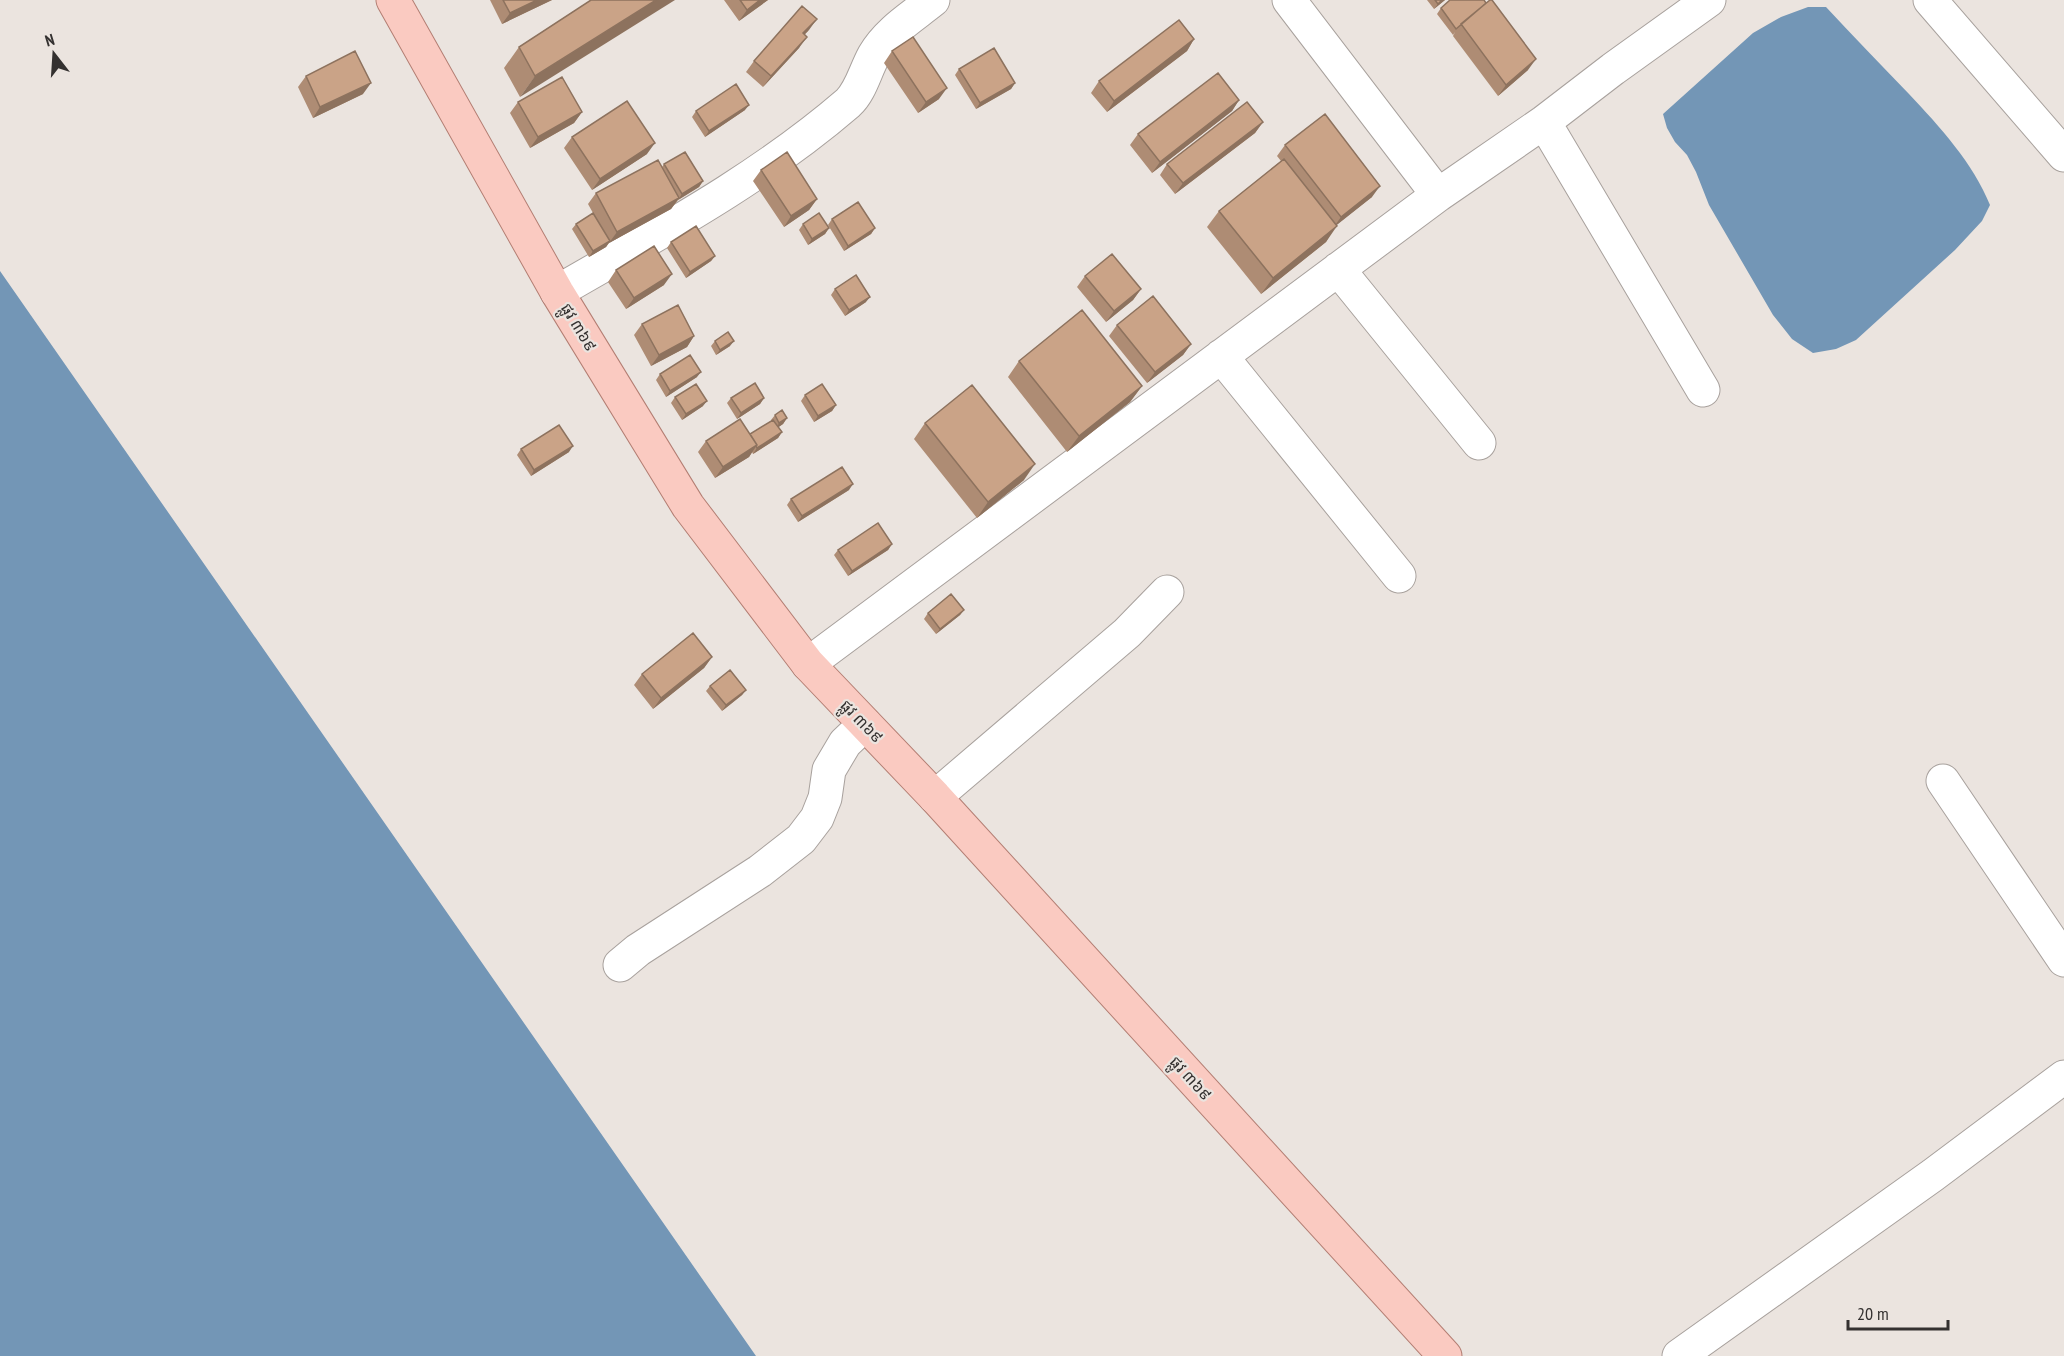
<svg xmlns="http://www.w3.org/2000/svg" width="2064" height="1356" font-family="'PT Sans Narrow','Noto Sans Khmer',sans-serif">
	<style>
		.water { fill: #7396b6 }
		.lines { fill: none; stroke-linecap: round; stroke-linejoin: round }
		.minor-casing { stroke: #a8a19d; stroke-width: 35 }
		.major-casing { stroke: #b37e73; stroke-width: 35 }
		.minor { stroke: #fff; stroke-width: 33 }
		.major { stroke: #facac1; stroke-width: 33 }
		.wall { fill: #ae8c74 }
		.shaded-wall { fill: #8d725e }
		.building { fill: #caa387; stroke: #8d725e; stroke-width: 1.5 }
		.labels { text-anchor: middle; stroke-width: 4.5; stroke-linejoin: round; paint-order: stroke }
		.street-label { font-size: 16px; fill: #343130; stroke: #ebe4df }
	</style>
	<rect width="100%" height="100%" fill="#ebe4df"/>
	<path class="water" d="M1808,7h18c27,29 55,58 83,87 31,33 64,69 81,111l-8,16 -27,29 -99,90 -20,9 -23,4 -21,-14 -19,-24 -64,-110 -13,-33 -9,-17 -12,-13 -8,-14 -4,-14 90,-81 28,-16z
		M0,271l756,1085h-756z"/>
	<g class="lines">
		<defs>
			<path id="minor" d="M1289,0l149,195
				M1930,0l134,155
				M1544,122l159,268
				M1338,269l141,174
				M557,292c100,-58 203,-113 291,-189 13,-12 17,-32 26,-48 14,-24 38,-38 59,-55
				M1221,356l178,220
				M808,664l630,-469 106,-73 69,-53 96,-69
				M1943,781l121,179
				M935,797l192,-164 40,-41
				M620,965l18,-15 122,-79 41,-32 16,-21 8,-20 4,-28 16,-27 20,-19
				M1679,1356l254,-181 131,-98"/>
			<path id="major" d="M393,0l164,292 131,214 120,158 127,133 510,559"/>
		</defs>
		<use href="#minor" class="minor-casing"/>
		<use href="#major" class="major-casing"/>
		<use href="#minor" class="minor"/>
		<use href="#major" class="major"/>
	</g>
	<path class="wall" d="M490,0h62l-50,24z
		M591,0l-71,97 -16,-29 15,-21z
		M724,0h44l-29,21z
		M1427,0h18l-11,9z
		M1441,8l87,62 -30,26 -45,-60 2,-4 -2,3 -16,-21z
		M809,30l-5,5 -5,13 -36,39 -17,-15 8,-11z
		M1194,39l-7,12 -80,61 -16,-19 8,-12z
		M892,51l47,48 -21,14 -34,-50z
		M959,69l56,14 -4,6 -35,20 -21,-34z
		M306,76l57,18 -50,24 -15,-31z
		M1239,100l-7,11 -80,62 -22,-28 8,-11z
		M518,102l64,10 -8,11 -44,25 -20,-35z
		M745,110l-40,27 -13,-20 4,-6z
		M1263,122l-8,11 -80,61 -15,-19 7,-11z
		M572,137l75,17 -55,36 -28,-42z
		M1285,145l87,52 -36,28 -10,17 -65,52 -54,-67 12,-16 62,-50 -4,-5z
		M664,164l39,17 -4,6 -21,13 -7,9 -62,34 -3,4 -17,10 -17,-28 4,-5 17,-11 -5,-9 8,-11 66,-26z
		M761,170l56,29 -8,11 -25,17 -31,-46z
		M832,219l43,9 -4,6 -27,17 -16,-26z
		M803,224l26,4 -4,6 -17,11 -9,-15z
		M671,242l44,14 -4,5 -25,17 -19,-30z
		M616,270l48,15 -38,24 -18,-27z
		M1085,276l56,13 -8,11 -27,22 -29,-35z
		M835,289l31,13 -21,14 -14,-21z
		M642,324l52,12 -7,11 -36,19 -17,-31z
		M1117,325l74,19 -8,11 -36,28 -38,-47z
		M715,341l15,5 -14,9 -5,-9z
		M1019,361l123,25 -12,16 -63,50 -59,-75z
		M660,374l37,3 -31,20 -10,-17z
		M805,395l31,10 -4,6 -18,11 -13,-21z
		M675,397l28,9 -21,14 -11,-17z
		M731,398h33l-4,6 -23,15 -10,-16z
		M775,415l12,3 -4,6 -5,3 4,5 -4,6 -25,16 -1,-2 -3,5 -34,21 -17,-26 8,-11 44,-7 21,-13v-1z
		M925,423l99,57 -47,38 -63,-79z
		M521,449l48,3 -38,24 -14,-21z
		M849,490l-51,32 -11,-17 4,-6z
		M892,544l-4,6 -40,26 -14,-21 4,-5z
		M964,610l-4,5 -24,19 -12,-15 4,-6z
		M712,657l-8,11 -51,41 -19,-24 8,-11z
		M710,686l36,4 -4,5 -20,16 -16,-20z"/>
	<path class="shaded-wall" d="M537,0h15l-50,24 8,-11z
		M656,0h19l-155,97 15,-21z
		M760,0h8l-29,21 8,-11z
		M1442,0h3l-11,9 4,-5z
		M817,19l-8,11 -14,14 8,-11z
		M807,37l-8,11 -36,39 8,-11z
		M1194,39l-7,12 -80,61 7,-11z
		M1536,59l-8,11 -30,26 8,-11z
		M371,83l-8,11 -50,24 7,-11z
		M1015,83l-4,6 -35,20 4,-6z
		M947,88l-8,11 -21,14 8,-11z
		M1239,100l-7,11 -80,62 8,-11z
		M749,105l-4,5 -40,27 4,-6z
		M582,112l-8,11 -44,25 8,-11z
		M1263,122l-8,11 -80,61 8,-11z
		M655,143l-8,11 -55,36 8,-11z
		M703,181l-4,6 -21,13 4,-6z
		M1380,186l-8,11 -39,31 8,-11z
		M679,198l-8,11 -62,34 8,-11z
		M817,199l-8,11 -25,17 7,-11z
		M1337,226l-11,16 -65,52 12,-16z
		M829,228l-4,6 -17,11 4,-6z
		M875,228l-4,6 -27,17 4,-5z
		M610,241l-4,6 -17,10 4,-6z
		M715,256l-4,5 -25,17 4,-6z
		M672,274l-8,11 -38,24 8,-11z
		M1141,289l-8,11 -27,22 8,-11z
		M870,297l-4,5 -21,14 4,-6z
		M694,336l-7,11 -36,19 8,-11z
		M734,341l-4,5 -14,9 4,-5z
		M1191,344l-8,11 -36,28 8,-11z
		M701,372l-4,5 -31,20 4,-6z
		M1142,386l-12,16 -63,50 12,-16z
		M764,398l-4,6 -23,15 4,-6z
		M707,401l-4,5 -21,14 4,-6z
		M836,405l-4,6 -18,11 4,-6z
		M787,418l-4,6 -7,5 3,-6z
		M782,432l-4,6 -25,16 4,-6z
		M757,445l-8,12 -34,21 8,-11z
		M573,446l-4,6 -38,24 3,-6z
		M1035,464l-11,16 -47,38 11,-16z
		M853,484l-4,6 -51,32 4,-6z
		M892,544l-4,6 -40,26 4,-5z
		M964,610l-4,5 -24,19 4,-5z
		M712,657l-8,11 -51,41 8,-11z
		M746,690l-4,5 -20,16 4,-6z"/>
	<path class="building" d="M503,0h34l-27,13z
		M591,0h65l-121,76 -16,-29z
		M740,0h20l-13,10z
		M1435,0h7l-4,4z
		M1450,0h34l2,3 -30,26 -15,-21z
		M1490,0h2l44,59 -30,26 -45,-61z
		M802,6l15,13 -14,14 4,4 -36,39 -17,-15z
		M1179,20l15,19 -80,62 -15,-20z
		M913,37l34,51 -21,14 -34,-51z
		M994,48l21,35 -35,20 -21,-34z
		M355,51l16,32 -51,24 -14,-31z
		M1218,73l21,27 -79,62 -22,-28z
		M562,77l20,35 -44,25 -20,-35z
		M736,84l13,21 -40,26 -13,-20z
		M627,101l28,42 -55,36 -28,-42z
		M1247,102l16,20 -80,61 -16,-19z
		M1325,114l55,72 -39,31 -56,-72z
		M685,152l18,29 -21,13 -18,-30z
		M787,152l30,47 -26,17 -30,-46z
		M1284,159l53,67 -64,52 -54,-67z
		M658,160l21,38 -62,34 -21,-39z
		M858,202l17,26 -27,18 -16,-27z
		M593,213l17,28 -17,10 -17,-27z
		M819,213l10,15 -17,11 -9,-15z
		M696,226l19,30 -25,16 -19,-30z
		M654,246l18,28 -38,24 -18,-28z
		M1112,254l29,35 -27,22 -29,-35z
		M856,275l14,22 -21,13 -14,-21z
		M1153,296l38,48 -36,28 -38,-47z
		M678,305l16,31 -35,19 -17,-31z
		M1082,310l60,76 -63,50 -60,-75z
		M728,332l6,9 -14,9 -5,-9z
		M690,355l11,17 -31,19 -10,-17z
		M755,383l9,15 -23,15 -10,-15z
		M696,384l11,17 -21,13 -11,-17z
		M822,384l14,21 -18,11 -13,-21z
		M972,385l63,79 -47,38 -63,-79z
		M782,410l5,8 -8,5 -4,-8z
		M740,419l17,26 -34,22 -17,-26z
		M773,420l9,12 -25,16 -1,-2 1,-1 -7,-11z
		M559,425l14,21 -39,24 -13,-21z
		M842,467l11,17 -51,32 -11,-17z
		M878,523l14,21 -40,27 -14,-21z
		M951,594l13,16 -24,19 -12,-16z
		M693,633l19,24 -51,41 -19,-24z
		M730,670l16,20 -20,15 -16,-19z"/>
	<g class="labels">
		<g class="street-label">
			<text transform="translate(579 327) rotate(59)" y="6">ផ្លូវ ៣៦៩</text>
			<text transform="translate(862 721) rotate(46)" y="6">ផ្លូវ ៣៦៩</text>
			<text transform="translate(1191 1078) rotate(48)" y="6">ផ្លូវ ៣៦៩</text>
		</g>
	</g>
	<g transform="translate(54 54) rotate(343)" stroke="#ebe4df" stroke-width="4.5" paint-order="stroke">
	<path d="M0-4.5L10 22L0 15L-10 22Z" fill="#343130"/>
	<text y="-9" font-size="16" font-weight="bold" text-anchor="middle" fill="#343130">N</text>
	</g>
	<path d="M1848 1320v9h100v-9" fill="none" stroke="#343130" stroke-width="3"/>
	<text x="1857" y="1320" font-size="18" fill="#343130" stroke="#ebe4df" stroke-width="4.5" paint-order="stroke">20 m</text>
</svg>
